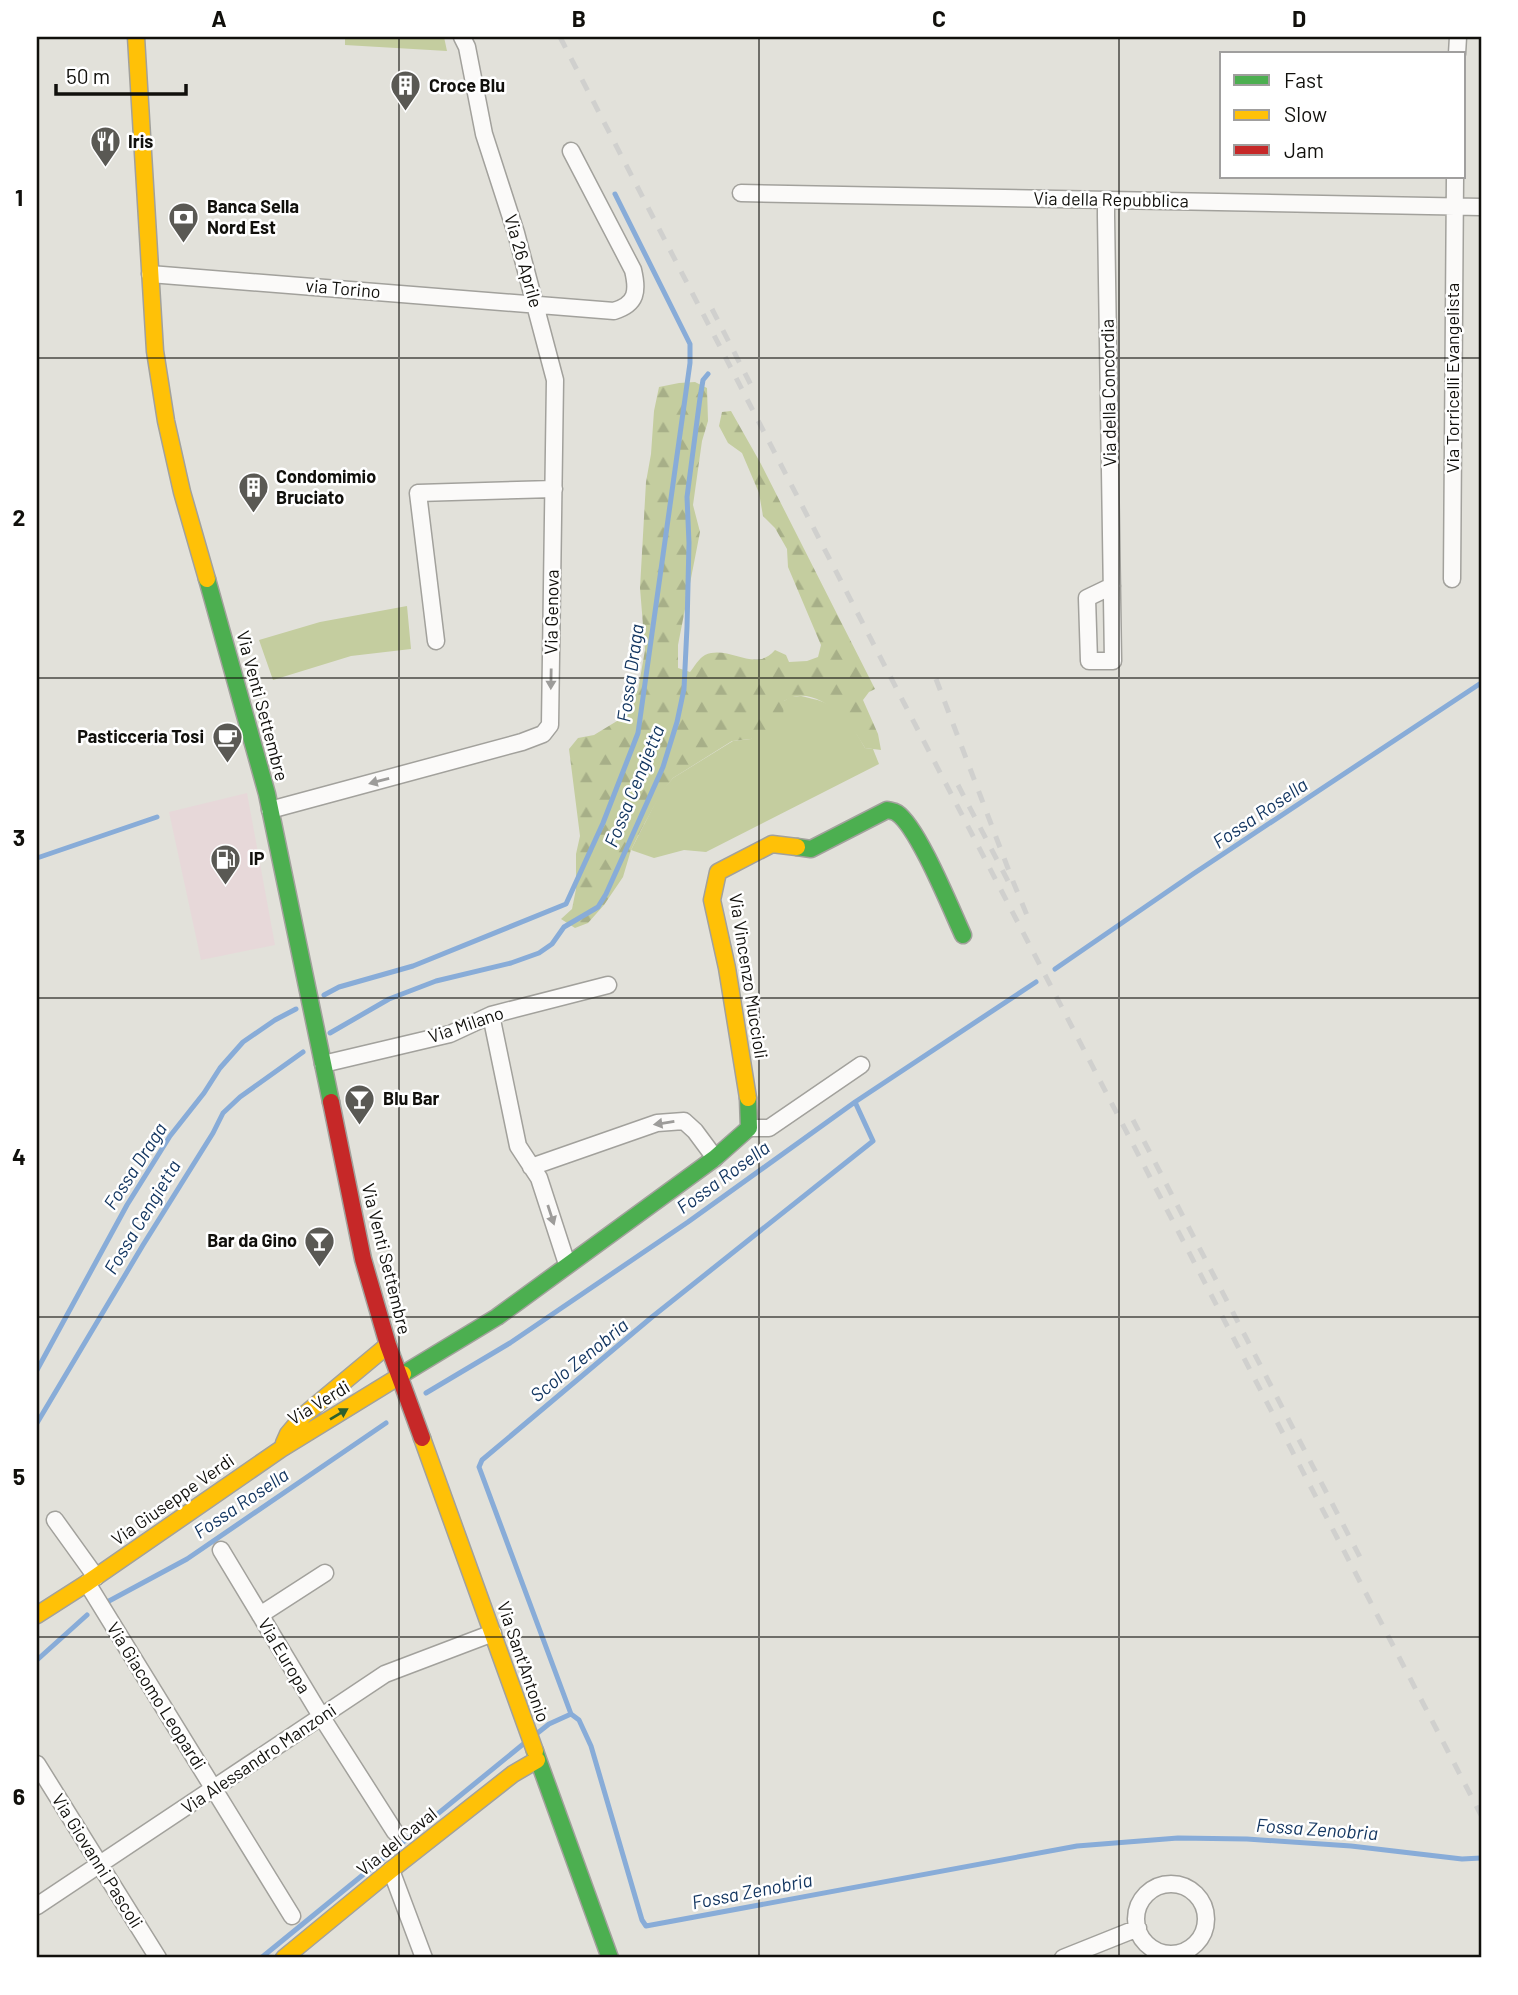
<svg xmlns="http://www.w3.org/2000/svg" width="1518" height="1995" font-family="Barlow,sans-serif">
	<style>
		.commercial { fill: #e7d8d9 }
		.green { fill: #c4cd9f }
		.forest { fill: url(#forest-firs) }
		.lines { fill: none; stroke-linecap: round; stroke-linejoin: round }
		.stream { stroke: #88acd8; stroke-width: 5 }
		.street-casing { stroke: #a2a19c; stroke-width: 19 }
		.fast-casing { stroke: #a2a19c; stroke-width: 19 }
		.slow-casing { stroke: #a2a19c; stroke-width: 19 }
		.jam-casing { stroke: #a2a19c; stroke-width: 19 }
		.street { stroke: #fbfaf9; stroke-width: 16 }
		.fast { stroke: #4caf50; stroke-width: 16 }
		.slow { stroke: #ffc107; stroke-width: 16 }
		.jam { stroke: #c62828; stroke-width: 16 }
		.rail { stroke: #d0d0ce; stroke-width: 5; stroke-dasharray: 12 12; stroke-linecap: butt }
		.oneway { fill: #9d9c9a }
		.oneway2 { fill: #2e602e }
		.grid { fill: none; stroke: #11100c; stroke-width: 2; stroke-opacity: 0.55 }
		.labels { text-anchor: middle; stroke-width: 5; stroke-linejoin: round; paint-order: stroke }
		.poi-label { font-size: 18px; font-weight: bold; fill: #11100c; stroke: #fff; text-anchor: start }
		.street-label { font-size: 18px; fill: #11100c; stroke: #fff }
		.water-label { font-size: 19px; font-style: italic; fill: #133661; stroke: #fff }
		.neatline { fill: none; stroke: #11100c; stroke-width: 2.5 }
		.grid-label { font-size: 23px; text-anchor: middle; font-weight: bold; fill: #11100c }
	</style>
	<defs>
		<pattern id="forest-firs" width="22" height="20" patternUnits="userSpaceOnUse" patternTransform="scale(1.75)"><rect width="22" height="20" fill="#c4cd9f"/><path d="M5 1l3.5 6h-7zM16 11l3.5 6h-7z" fill="#a7af88"/></pattern>
	</defs>
	<rect width="100%" height="100%" fill="#e2e1da"/>
	<path class="commercial" d="M247,793l28,152 -74,15 -32,-148z"/>
	<path class="green" d="M345,37h99l3,14 -102,-6z
		M407,606l4,43 -60,7 -78,24 -14,-40 61,-18z
		M801,696c7,2 15,3 22,6 18,7 33,29 42,46l8,1 6,15 -173,88 -22,-2 -30,8 -23,-8 30,-58 12,-14 60,-37 18,-2 33,-38 6,-4z"/>
	<path class="forest" d="M695,382l12,6 1,33 -6,20 -9,64 7,27 -22,113v23l12,4c4,-5 9,-14 15,-17 24,-11 50,19 70,-5l11,5 3,7 18,-1 11,-4 3,-12 -33,-78 -1,-18 -12,-21 -12,-12 -4,-23 -17,-40 -14,-10 -9,-17 3,-14 9,-1 30,53 114,225 -6,3 -6,8 15,34 3,16 -16,-2c-14,-25 -49,-67 -81,-47l-1,17 -13,13 -19,8 -19,2 -59,37 -11,14 -21,38 -10,20 -8,27 -19,28 -16,18 -13,5 -14,-9 11,-10 4,-20v-35l4,-18 -11,-87 9,-11 16,-3 23,-14 21,-31 7,-40 -5,-62 6,-106 5,-28 3,-43 5,-24 20,-4z"/>
	<g class="lines">
		<path class="stream" d="M37,858l120,-41
			M1055,969l138,-95 288,-191
			M324,995l15,-8 74,-21 153,-62 37,-81 35,-90 52,-370v-19l-75,-150
			M330,1033l59,-34 47,-18 75,-18 28,-10 13,-9 12,-17 34,-20 8,-13 57,-127 14,-45 7,-33 3,-62 2,-84 -2,-46 13,-99 3,-18 5,-6
			M37,1370l90,-165 43,-69 34,-43 16,-25 23,-26 32,-22 21,-11
			M426,1393l84,-50 178,-121 167,-120 181,-120
			M37,1423l106,-178 70,-112 10,-20 17,-16 63,-45
			M109,1601l78,-42 199,-136
			M37,1660l50,-45
			M571,1714l-92,-247 3,-7 170,-143 221,-176 -18,-39
			M535,1735l14,-11 22,-10 8,6 12,26 51,174 4,6 431,-80 101,-8 69,1 104,7 111,13 19,-1
			M261,1958l266,-217"/>
		<defs>
			<path id="street" d="M1457,54l1,-17
				M741,193l740,14
				M1106,200v16l7,445h-24l-2,-63 25,-12
				M150,274l464,37c23,-7 24,-20 19,-41l-62,-119
				M1452,579l3,-402
				M436,641l-18,-148 136,-4
				M270,810l252,-68 21,-8 7,-9 5,-345 -39,-147 -32,-99 -17,-87 -5,-10
				M491,1015l27,131 21,32 28,86
				M323,1064l127,-30 41,-19 117,-30
				M749,1128h20l92,-63
				M531,1167l126,-44 27,-2 11,10 20,27
				M55,1520l41,57
				M221,1550l100,166 74,116
				M87,1583l205,333
				M260,1615l65,-42
				M37,1764l121,194
				M391,1870l33,88
				M1136 1919a35 35 0 1 1 70 0a35 35 0 1 1-70 0Z
				M37,1906l348,-232 108,-41
				M1063,1958l75,-30"/>
			<path id="fast" d="M207,579l60,215 64,308
				M797,847l14,2 76,-39c4,1 7,1 10,3 21,14 54,96 66,122
				M403,1374l94,-57 218,-159 34,-30 -1,-30
				M535,1751l75,207"/>
			<path id="slow" d="M136,37l19,314 11,70 16,71 25,87
				M748,1098l-21,-130 -15,-68 6,-28 54,-28 25,3
				M422,1438l113,313
				M284,1443l4,-9 16,-19 84,-70
				M37,1615l50,-32 194,-134 122,-75
				M284,1958l107,-88 122,-96 24,-14"/>
			<path id="jam" d="M331,1102l32,157 25,86 34,93"/>
		</defs>
		<use href="#street" class="street-casing"/>
		<use href="#fast" class="fast-casing"/>
		<use href="#slow" class="slow-casing"/>
		<use href="#jam" class="jam-casing"/>
		<use href="#street" class="street"/>
		<use href="#fast" class="fast"/>
		<use href="#slow" class="slow"/>
		<use href="#jam" class="jam"/>
		<path class="rail" d="M560,37l345,668 576,1110
			M712,309l40,78
			M936,679l76,200 19,46
			M958,785l50,96
			M1133,1120l229,441"/>
	</g>
	<defs><path id="oneway-solid" d="M-6-.8H1V-3.2L6.5 0L1 3.2V.8H-6Z" transform="scale(1.75)"/></defs>
	<g class="oneway">
		<use href="#oneway-solid" transform="translate(551 679) rotate(91)"/>
		<use href="#oneway-solid" transform="translate(379 781) rotate(165)"/>
		<use href="#oneway-solid" transform="translate(664 1123) rotate(171)"/>
		<use href="#oneway-solid" transform="translate(551 1215) rotate(72)"/>
	</g>
	<use class="oneway2" href="#oneway-solid" transform="translate(339 1414) rotate(-31)"/>
	<path class="grid" d="M399,37v1921M759,37v1921M1119,37v1921M37,358h1444M37,678h1444M37,998h1444M37,1317h1444M37,1637h1444"/>
	<defs>
		<symbol id="building-pin" viewBox="-11 -11 22 30"><path d="M0 17L-7.5 6A9.5 9.5 0 1 1 7.5 6Z" fill="#5a5954" stroke="#fff"/><path d="M-4-6H4V6H1V3H-1V6H-4ZM-2.5-4.3h1.7v1.8h-1.7ZM.8-4.3h1.7v1.8H.8ZM-2.5-1h1.7V.8h-1.7ZM.8-1h1.7V.8H.8Z" fill="#fff"/></symbol>
		<symbol id="restaurant-pin" viewBox="-11 -11 22 30"><path d="M0 17L-7.5 6A9.5 9.5 0 1 1 7.5 6Z" fill="#5a5954" stroke="#fff"/><path d="M-5-6h1v4h1v-4h1v4h1v-4h1v5L-1.5 .5V6h-2V.5L-5-1ZM5-6V6H3V1.5H1.5Q1.5-4 5-6Z" fill="#fff"/></symbol>
		<symbol id="bank-pin" viewBox="-11 -11 22 30"><path d="M0 17L-7.5 6A9.5 9.5 0 1 1 7.5 6Z" fill="#5a5954" stroke="#fff"/><path d="M-6-4H6V4H-6ZM0-2.3a2.3 2.3 0 1 0 0 4.6a2.3 2.3 0 1 0 0-4.6Z" fill="#fff"/></symbol>
		<symbol id="cafe-pin" viewBox="-11 -11 22 30"><path d="M0 17L-7.5 6A9.5 9.5 0 1 1 7.5 6Z" fill="#5a5954" stroke="#fff"/><path d="M-5.5-4.5H6V0H3Q3 3.5 0 3.5H-2.5Q-5.5 3.5-5.5 0ZM3-3.2v2h1.7v-2ZM-6 4.5H4V6H-6Z" fill="#fff"/></symbol>
		<symbol id="fuel-pin" viewBox="-11 -11 22 30"><path d="M0 17L-7.5 6A9.5 9.5 0 1 1 7.5 6Z" fill="#5a5954" stroke="#fff"/><path d="M-5.5-6h7V0h2V4h1.3V-2.5L3-4.5l.8-.8L6-3V5H2.5V1h-1V6h-7ZM-4.2-4.7v3.2H.2V-4.7Z" fill="#fff"/></symbol>
		<symbol id="bar-pin" viewBox="-11 -11 22 30"><path d="M0 17L-7.5 6A9.5 9.5 0 1 1 7.5 6Z" fill="#5a5954" stroke="#fff"/><path d="M-6-5H6L.8 .8V4.5H3.5V6h-7V4.5H-.8V.8Z" fill="#fff"/></symbol>
	</defs>
	<g fill-rule="evenodd">
		<use href="#building-pin" x="388" y="68" width="35" height="47"/>
		<use href="#restaurant-pin" x="88" y="124" width="35" height="47"/>
		<use href="#bank-pin" x="166" y="200" width="35" height="47"/>
		<use href="#building-pin" x="236" y="470" width="35" height="47"/>
		<use href="#cafe-pin" x="210" y="720" width="35" height="47"/>
		<use href="#fuel-pin" x="208" y="842" width="35" height="47"/>
		<use href="#bar-pin" x="342" y="1082" width="35" height="47"/>
		<use href="#bar-pin" x="302" y="1224" width="35" height="47"/>
	</g>
	<g class="labels">
		<g class="poi-label">
			<text x="429" y="92">Croce Blu</text>
			<text x="128" y="148">Iris</text>
			<text x="207" y="213">Banca Sella<tspan x="207" dy="21">Nord Est</tspan></text>
			<text x="276" y="483">Condomimio<tspan x="276" dy="21">Bruciato</tspan></text>
			<text x="204" y="743" text-anchor="end">Pasticceria Tosi</text>
			<text x="249" y="865">IP</text>
			<text x="383" y="1105">Blu Bar</text>
			<text x="297" y="1247" text-anchor="end">Bar da Gino</text>
		</g>
		<g class="street-label">
			<text transform="translate(1111 200) rotate(1)" y="6">Via della Repubblica</text>
			<text transform="translate(523 261) rotate(74)" y="6">Via 26 Aprile</text>
			<text transform="translate(343 289) rotate(5)" y="6">via Torino</text>
			<text transform="translate(1453 378) rotate(-90)" y="6">Via Torricelli Evangelista</text>
			<text transform="translate(1109 393) rotate(-91)" y="6">Via della Concordia</text>
			<text transform="translate(552 612) rotate(-89)" y="6">Via Genova</text>
			<text transform="translate(262 706) rotate(75)" y="6">Via Venti Settembre</text>
			<text transform="translate(748 976) rotate(81)" y="6">Via Vincenzo Muccioli</text>
			<text transform="translate(466 1025) rotate(-19)" y="6">Via Milano</text>
			<text transform="translate(386 1259) rotate(76)" y="6">Via Venti Settembre</text>
			<text transform="translate(319 1403) rotate(-31)" y="6">Via Verdi</text>
			<text transform="translate(173 1500) rotate(-35)" y="6">Via Giuseppe Verdi</text>
			<text transform="translate(284 1656) rotate(59)" y="6">Via Europa</text>
			<text transform="translate(523 1662) rotate(71)" y="6">Via Sant'Antonio</text>
			<text transform="translate(156 1696) rotate(58)" y="6">Via Giacomo Leopardi</text>
			<text transform="translate(259 1759) rotate(-34)" y="6">Via Alessandro Manzoni</text>
			<text transform="translate(397 1842) rotate(-39)" y="6">Via del Caval</text>
			<text transform="translate(97 1861) rotate(58)" y="6">Via Giovanni Pascoli</text>
		</g>
		<g class="water-label">
			<text transform="translate(630 673) rotate(-82)" y="7">Fossa Draga</text>
			<text transform="translate(634 786) rotate(-68)" y="7">Fossa Cengietta</text>
			<text transform="translate(1260 813) rotate(-34)" y="7">Fossa Rosella</text>
			<text transform="translate(135 1166) rotate(-57)" y="7">Fossa Draga</text>
			<text transform="translate(723 1177) rotate(-36)" y="7">Fossa Rosella</text>
			<text transform="translate(142 1217) rotate(-59)" y="7">Fossa Cengietta</text>
			<text transform="translate(579 1360) rotate(-39)" y="7">Scolo Zenobria</text>
			<text transform="translate(241 1503) rotate(-34)" y="7">Fossa Rosella</text>
			<text transform="translate(1317 1829) rotate(4)" y="7">Fossa Zenobria</text>
			<text transform="translate(752 1891) rotate(-11)" y="7">Fossa Zenobria</text>
		</g>
	</g>
	<rect width="1518" height="1995" fill="none" stroke="#ffffff" stroke-width="77"/>
	<rect x="1220" y="52" width="245" height="126" fill="#ffffff" stroke="#a09f9e" stroke-width="2"/>
	<rect x="1234" y="75" width="35" height="10" fill="#4caf50" stroke="#a09f9e" stroke-width="2"/>
	<text x="1284" y="88" font-size="21" fill="#11100c">Fast</text>
	<rect x="1234" y="110" width="35" height="10" fill="#ffc107" stroke="#a09f9e" stroke-width="2"/>
	<text x="1284" y="122" font-size="21" fill="#11100c">Slow</text>
	<rect x="1234" y="145" width="35" height="10" fill="#c62828" stroke="#a09f9e" stroke-width="2"/>
	<text x="1284" y="158" font-size="21" fill="#11100c">Jam</text>
	<path d="M56 84v10h130v-10" fill="none" stroke="#11100c" stroke-width="3.5"/>
	<text x="66" y="84" font-size="21" fill="#11100c" stroke="#ffffff" stroke-width="5" paint-order="stroke">50 m</text>
	<rect x="38" y="38" width="1442" height="1918" class="neatline"/>
	<g class="grid-label">
		<text x="219" y="27">A</text>
		<text x="579" y="27">B</text>
		<text x="939" y="27">C</text>
		<text x="1299" y="27">D</text>
		<text x="19" y="206">1</text>
		<text x="19" y="526">2</text>
		<text x="19" y="846">3</text>
		<text x="19" y="1165">4</text>
		<text x="19" y="1485">5</text>
		<text x="19" y="1805">6</text>
	</g>
</svg>
